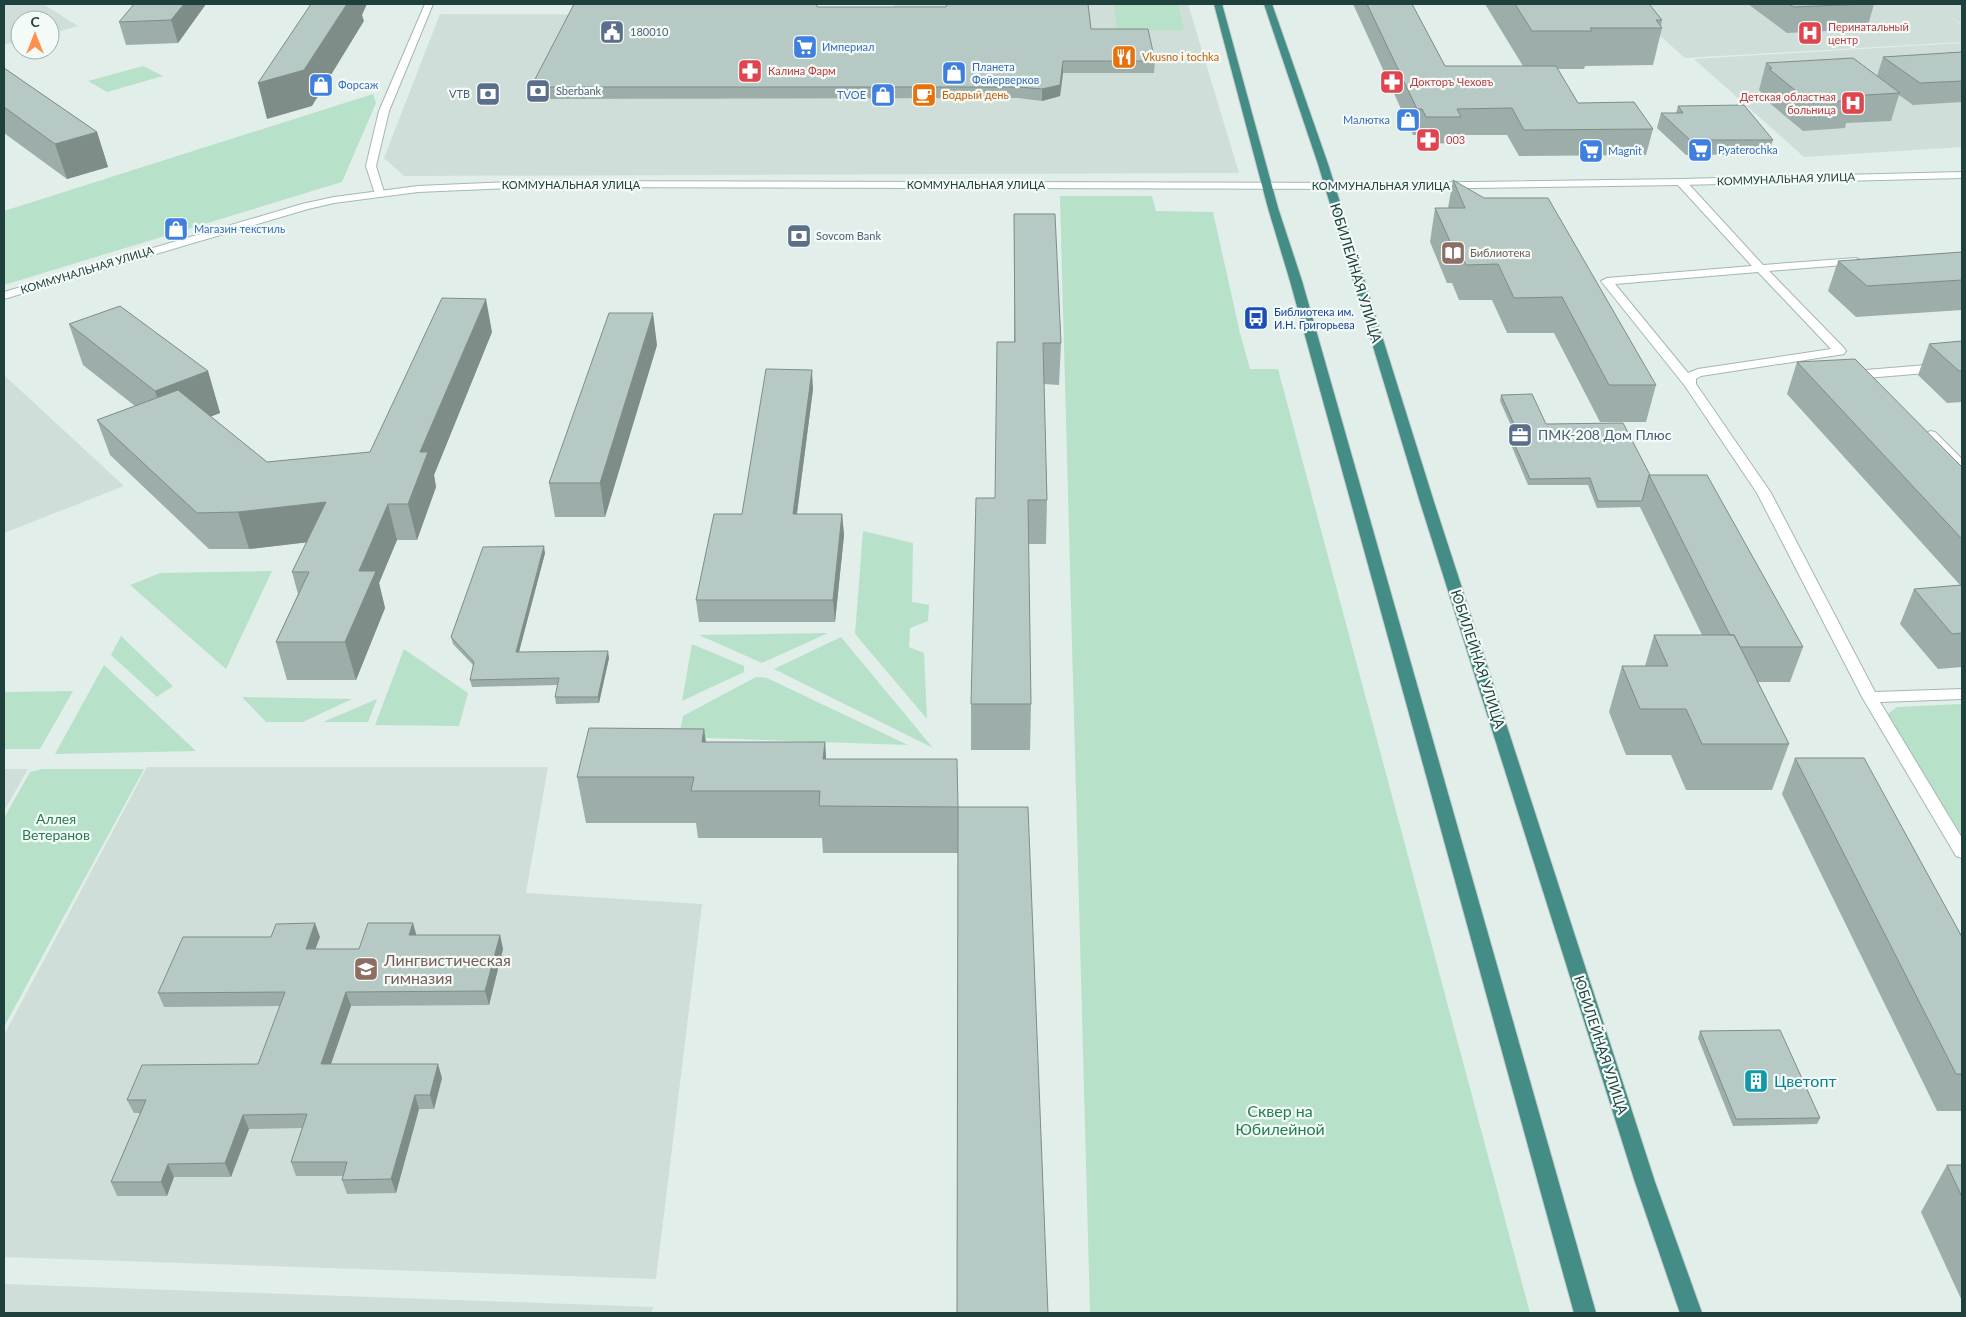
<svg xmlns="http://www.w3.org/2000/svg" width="1966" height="1317" font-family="Lato,sans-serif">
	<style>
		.built { fill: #cfded9 }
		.green { fill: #b8e1c9 }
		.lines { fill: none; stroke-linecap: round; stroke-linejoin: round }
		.minor-casing { stroke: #a4b7b3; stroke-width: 2 }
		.secondary-casing { stroke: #9ebbb5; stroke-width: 2 }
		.trunk-casing { stroke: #c0cac9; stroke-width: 2 }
		.minor { fill: #fff; fill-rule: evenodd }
		.secondary { fill: #fff; fill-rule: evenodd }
		.trunk { fill: #448d86; fill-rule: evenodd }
		.wall { fill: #9dada9 }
		.shaded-wall { fill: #7f8d89 }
		.building { fill: #b6c9c4; stroke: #7f8d89 }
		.labels { text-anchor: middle; stroke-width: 4.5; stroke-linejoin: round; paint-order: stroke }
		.far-health-label { font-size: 11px; fill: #be3a42; stroke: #f3faf7; text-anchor: start }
		.far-service-label { font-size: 11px; fill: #4e5e75; stroke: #f3faf7; text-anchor: start }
		.far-shop-label { font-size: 11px; fill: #366cbe; stroke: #f3faf7; text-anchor: start }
		.far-food-label { font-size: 11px; fill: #c56008; stroke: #f3faf7; text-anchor: start }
		.far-street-label { font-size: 11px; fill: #1f413d; stroke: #f3faf7 }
		.far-education-label { font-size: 11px; fill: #785e54; stroke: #f3faf7; text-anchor: start }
		.far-transit-label { font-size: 11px; fill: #164399; stroke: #f3faf7; text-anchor: start }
		.street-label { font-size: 14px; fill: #1f413d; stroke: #f3faf7 }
		.service-label { font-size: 14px; fill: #4e5e75; stroke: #f3faf7; text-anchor: start }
		.park-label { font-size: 14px; fill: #247d53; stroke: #f3faf7 }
		.near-education-label { font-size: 16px; fill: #785e54; stroke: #f3faf7; text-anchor: start }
		.near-culture-label { font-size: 16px; fill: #0d838f; stroke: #f3faf7; text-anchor: start }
		.near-park-label { font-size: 16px; fill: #247d53; stroke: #f3faf7 }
	</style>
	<rect width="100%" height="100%" fill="#e2eeea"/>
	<path class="built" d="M43,4l35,22 -28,8v-14h-30v21l-16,4v-40z
		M894,4h294l51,169 -835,3 -20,-18 56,-144 453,1z
		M1624,4h338v20l-16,-10 16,11v17l-277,16z
		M1962,43v104l-158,10 -110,-98z
		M4,375l120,111 -120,47z
		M147,767h401l-22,126 176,11 -46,375 -652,-22v-222z
		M4,769h24l-24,42z
		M4,1284l649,23 -1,6h-648z"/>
	<path class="green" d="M1114,4h64l6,26 -67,1z
		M143,66l20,10 -56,16 -19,-11z
		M373,94l3,9 -34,79 -338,103v-74z
		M1060,196h92l4,15 57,1 27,121 10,36h28l252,944h-440z
		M863,531l50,12 -1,59 17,3 -1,16 -18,7 -1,19 15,6 3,66 -72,-85z
		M272,571l-46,98 -96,-84 30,-12z
		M828,633l-66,30 -63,-28z
		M121,636l52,50 -16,11 -46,-42z
		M841,637l92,111 -159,-79z
		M692,644l52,22v6l-62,29z
		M404,649l64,44 -9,33 -84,-1z
		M104,665l92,86 -141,3z
		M756,677l11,1 141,67 -229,-8 4,-21z
		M73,691l-33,58h-36v-57z
		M242,697l110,2 -49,23h-37z
		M377,699l-9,23h-45z
		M1962,704v142l-79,-128 14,-11z
		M42,769h102l-140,258v-209l26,-46z"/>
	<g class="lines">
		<defs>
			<path id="minor" d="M425,4h8l-44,107 -13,55 8,26 -1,2h-8l-9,-28 13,-55z
				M1681,179l4,1 78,85 93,-7 6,3 -6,3 -87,7 75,77 2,3 -2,3 -143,22 -5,3v5l75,109 104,199 87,-3v10l-82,3 82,136v20l-6,-2 -94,-159 -105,-204 -72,-107 -84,-105 6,-3 145,-12 -75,-82 -1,-2zM1758,272l73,77 -133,20 -10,4 -73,-89z
				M1962,362v8l-96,8 -6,-4 6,-4z
				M1930,431l5,1 27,27v11l-5,-1 -32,-31 -1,-3z"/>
			<path id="secondary" d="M1962,172v6l-281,7 -286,4 -863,-2 -114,5 -84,11 -26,6 -304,90v-7l298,-88 32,-7 84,-11 114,-5 863,2 286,-4z"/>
			<path id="trunk" d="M1214,4h8l56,204 24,73 294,1032h-22l-284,-1032 -22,-73z
				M1264,4h8l56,160 106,338 221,680 47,131h-22l-45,-131 -215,-680 -102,-338z"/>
		</defs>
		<use href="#minor" class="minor-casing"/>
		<use href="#secondary" class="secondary-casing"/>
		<use href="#trunk" class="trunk-casing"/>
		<use href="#minor" class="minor"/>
		<use href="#secondary" class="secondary"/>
		<use href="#trunk" class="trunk"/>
	</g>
	<path class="wall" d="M206,4l-28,39 -52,2 -7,-23z
		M1353,4h59l33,62h78l-38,-62h164l13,16 -1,6 1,2 -9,37 -68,1 -1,3h-27l21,34 75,26 -7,26 -127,1 -12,-21h-49l-1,8 -35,1 -4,-9h-5z
		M1748,4h126l-7,25 -80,4z
		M819,7l272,22 64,32 -1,12h-91l-3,23 -18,5 -24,-3 -485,1 -2,-12z
		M1962,52v50l-49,3 -14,-10 -8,26 -45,2 -1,5 -42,3 -42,-35 1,-3 -3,-3 7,-27 111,13 6,-19z
		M4,68l93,64 11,35 -41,12 -63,-46z
		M1678,106l95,34 -5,14 -82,1 -29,-27 4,-15h15z
		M1453,180l203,205 -10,37h-46l-46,-89h-47l-15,-33h-33l-7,-17h-5l-17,-41 5,-34h13z
		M1014,214l47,129 -2,42 -15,-1 3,116 -1,44h-18l3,160 -1,46h-59v-46l43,-362z
		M1962,252v58l-106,7 -28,-26 10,-30z
		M69,324l139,47 12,42 -10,3 57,46 103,-10 122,-120 -58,143 2,12 -19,53h-20l-18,43 6,25 -29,72h-69l-11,-38 22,-48 -6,-22 15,-30 -58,7h-40l-99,-94 -13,-35 38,-14 -52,-41z
		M1962,341v61l-15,1 -29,-28 11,-31z
		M657,345l-52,172h-50l-6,-34z
		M1797,362l165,105v200l-24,2 -38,-45 14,-35 46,-4 -173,-191z
		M813,389l-16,125h45l2,21 -9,87h-136l-3,-22 46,-86z
		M1501,395l45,29 104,51 153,172 -13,35h-32l31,62 -17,46h-86l-15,-35h-45l-17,-43 13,-46h23l9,-31h48l-62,-128 -43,1 -9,-23h-60l-16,-38 1,-6h5l-18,-40z
		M545,553l-26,99 90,6 -10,45 -43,1 -1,-7 3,-12 -86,2 -2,-7 4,-14 -21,-22 -2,-7z
		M704,729l2,13h119l1,17 132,48v46h-135l-1,-15h-124l-2,-15h-110l-9,-46z
		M1795,758l167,179v174h-25l-155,-317z
		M417,935h83l3,14 -14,56 -138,1 -20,58 111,14 -8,31h-15l-23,84 -49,1 -5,-14 1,-4h-47l-5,-14 11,-34 -53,1 -18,48h-57l-7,19h-50l-6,-14 29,-69h-6l-7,-13 131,-36 22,-58 -116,1 -6,-14 113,-56h49l-5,12h44z
		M1700,1031l120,87 -3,6 -84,2 -35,-88z
		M1947,1165h15v136l-41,-89z"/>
	<path class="shaded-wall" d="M184,4h22l-28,39 -7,-23z
		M347,4h20l-5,11 2,6 -52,85 -45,13 -9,-36z
		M1063,61v12l-3,23 -18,5v-12z
		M97,132l11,35 -41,12 -12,-35z
		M486,299l6,33 -58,143 2,12 -19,53 -9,-36 12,-52z
		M653,313l4,32 -52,172 -5,-34z
		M812,370l1,19 -19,146 -1,-21z
		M208,371l12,42 -51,20 -14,-42z
		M326,502l10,37 -87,10 -11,-37z
		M388,504l9,36 -18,43 6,25 -29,72 -11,-38 14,-71z
		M842,514l2,21 -9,87 -2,-22z
		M544,546l1,7 -28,106 -1,-7z
		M608,651l1,7 -10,45 -1,-6z
		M704,729l6,46 -8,-33z
		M825,742l3,47 -5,-30z
		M315,923l5,14 -10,26 -4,-14z
		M413,923l4,14 -8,-2z
		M500,935l3,14 -14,56 -4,-14z
		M346,992l5,14 -25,72 -5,-14z
		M438,1064l4,14 -8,31 -4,-14z
		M415,1095l4,14 -23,84 -5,-14z
		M243,1115l6,14 -18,48 -6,-14z
		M168,1164l6,13 -7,19 -6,-14z"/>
	<path class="building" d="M134,4h50l-13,16 -52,2z
		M311,4h36l-43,66 -46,13z
		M574,4h243v3h129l1,-3h141l3,25h57l7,32h-92l-3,24 -18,4 -24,-2h-487z
		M1367,4h45l33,62h111l22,37 56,-1 19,27 -129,1 -12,-22 -55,1 4,8h-35l-4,-8h-5z
		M1515,4h134l13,16h-6l6,8h-72l2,3h-60z
		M1789,4h76l-71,3z
		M1962,52v29l-42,2 -37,-26z
		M1853,58l47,35 -51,3 5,4 -43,3 -42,-34 3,-1 -6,-5z
		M4,68l93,64 -42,12 -51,-37z
		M1744,105l29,35h-83l-29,-27h22l-5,-7z
		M1453,180l31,18h64l108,187h-47l-47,-88 -48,1 -16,-34 -32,1 -8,-17h-5l-18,-40h30z
		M1014,214h41l6,129h-18l4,157h-19l3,204h-60l5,-206h19l2,-156h18z
		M1962,252v28l-95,6 -29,-25z
		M442,298l44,1 -66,153h8l-20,52h-20l-29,67h17l-31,71h-69l33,-70h-17l34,-70 -88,10 -41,1 -100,-93 81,-30 89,72 103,-10z
		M120,306l88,65 -53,20 -86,-67z
		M609,313h44l-53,170h-51z
		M1962,341v30h-3l-30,-27z
		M1855,359l107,108v72l-165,-177z
		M766,369l46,1 -19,144h49l-9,86h-137l18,-86h28z
		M1532,394l14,30 77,-1 27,52h-1l-7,26h-44l-8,-23 -60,1 -17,-38 9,1 -21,-47z
		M1649,475h58l96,172h-63l-6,-12h-4z
		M544,546l-28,106 92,-1 -10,46h-43l4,-19 -89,2 4,-18 -23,-25 32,-90z
		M1962,585v48l-10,1 -38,-45z
		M1654,635h80l55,109h-87l-16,-35h-46l-18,-43h46z
		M589,728l115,1 -2,13h123l-2,17h134l1,48 -139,-1 1,-15h-129l3,-14h-117z
		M1795,758h69l98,179v137h-6z
		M958,807h70l20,506h-91z
		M315,923l-9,26h53l9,-26h45l-4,12h91l-15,56 -139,1 -25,72h117l-8,31h-15l-24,84 -49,1 5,-18h-56l16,-48 -64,1 -18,48 -57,1 -7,18h-50l35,-82h-19l15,-35 116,-1 27,-72 -127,1 25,-56h88l5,-13z
		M1780,1030l40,88 -84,1 -36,-88z
		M1947,1165h15v32z"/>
	<defs>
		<symbol id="civic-square" viewBox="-11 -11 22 22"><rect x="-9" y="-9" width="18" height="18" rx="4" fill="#5c6f8a" stroke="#f3faf7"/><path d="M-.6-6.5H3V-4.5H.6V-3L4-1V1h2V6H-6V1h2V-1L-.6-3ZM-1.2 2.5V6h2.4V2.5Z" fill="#fff"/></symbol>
		<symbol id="hospital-square" viewBox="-11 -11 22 22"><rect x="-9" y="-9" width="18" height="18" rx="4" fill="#e0444e" stroke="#f3faf7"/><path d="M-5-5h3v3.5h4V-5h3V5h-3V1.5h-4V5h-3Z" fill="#fff"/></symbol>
		<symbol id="supermarket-square" viewBox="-11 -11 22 22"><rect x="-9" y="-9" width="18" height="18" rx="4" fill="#3f7fe0" stroke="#f3faf7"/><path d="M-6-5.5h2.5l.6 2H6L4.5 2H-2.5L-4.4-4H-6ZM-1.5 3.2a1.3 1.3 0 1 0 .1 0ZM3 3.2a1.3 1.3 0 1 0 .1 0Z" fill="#fff"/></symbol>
		<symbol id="restaurant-square" viewBox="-11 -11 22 22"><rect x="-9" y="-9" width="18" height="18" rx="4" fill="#e8710a" stroke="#f3faf7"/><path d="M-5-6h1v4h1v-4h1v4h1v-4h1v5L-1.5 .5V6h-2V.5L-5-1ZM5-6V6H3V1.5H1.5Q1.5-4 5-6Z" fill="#fff"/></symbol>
		<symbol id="pharmacy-square" viewBox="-11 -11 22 22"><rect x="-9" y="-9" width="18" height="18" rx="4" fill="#e0444e" stroke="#f3faf7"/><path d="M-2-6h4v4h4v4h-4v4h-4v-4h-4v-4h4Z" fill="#fff"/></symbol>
		<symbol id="shop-square" viewBox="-11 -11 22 22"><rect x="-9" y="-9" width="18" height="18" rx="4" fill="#3f7fe0" stroke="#f3faf7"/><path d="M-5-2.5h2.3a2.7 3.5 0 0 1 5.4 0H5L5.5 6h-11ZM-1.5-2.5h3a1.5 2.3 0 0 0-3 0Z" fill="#fff"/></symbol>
		<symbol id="bank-square" viewBox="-11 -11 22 22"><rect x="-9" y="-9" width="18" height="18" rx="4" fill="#5c6f8a" stroke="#f3faf7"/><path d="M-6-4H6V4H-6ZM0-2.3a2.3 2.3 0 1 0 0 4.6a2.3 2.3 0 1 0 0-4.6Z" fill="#fff"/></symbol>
		<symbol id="cafe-square" viewBox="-11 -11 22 22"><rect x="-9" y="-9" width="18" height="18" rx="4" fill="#e8710a" stroke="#f3faf7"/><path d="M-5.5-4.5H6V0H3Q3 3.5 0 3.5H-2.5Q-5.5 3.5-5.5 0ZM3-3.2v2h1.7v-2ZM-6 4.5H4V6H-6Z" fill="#fff"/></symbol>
		<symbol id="library-square" viewBox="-11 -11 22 22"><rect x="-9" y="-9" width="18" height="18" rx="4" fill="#8d6e63" stroke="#f3faf7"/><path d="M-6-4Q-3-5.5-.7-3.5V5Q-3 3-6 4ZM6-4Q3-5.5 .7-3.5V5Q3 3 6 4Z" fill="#fff"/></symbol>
		<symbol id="bus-square" viewBox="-11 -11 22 22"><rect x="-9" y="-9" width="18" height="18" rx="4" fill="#1a4fb4" stroke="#f3faf7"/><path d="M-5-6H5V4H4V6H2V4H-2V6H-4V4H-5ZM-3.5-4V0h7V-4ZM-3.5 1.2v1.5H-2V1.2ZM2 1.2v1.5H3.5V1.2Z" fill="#fff"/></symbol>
		<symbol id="office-square" viewBox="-11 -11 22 22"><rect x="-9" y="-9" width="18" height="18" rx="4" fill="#5c6f8a" stroke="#f3faf7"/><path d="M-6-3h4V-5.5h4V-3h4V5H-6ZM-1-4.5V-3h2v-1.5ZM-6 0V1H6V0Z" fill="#fff"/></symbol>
		<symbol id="school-square" viewBox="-11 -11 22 22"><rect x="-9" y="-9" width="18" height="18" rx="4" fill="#8d6e63" stroke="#f3faf7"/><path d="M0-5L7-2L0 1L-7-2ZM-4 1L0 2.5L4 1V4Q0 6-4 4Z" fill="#fff"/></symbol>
		<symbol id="building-square" viewBox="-11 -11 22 22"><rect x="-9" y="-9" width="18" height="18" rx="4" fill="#0f9aa8" stroke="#f3faf7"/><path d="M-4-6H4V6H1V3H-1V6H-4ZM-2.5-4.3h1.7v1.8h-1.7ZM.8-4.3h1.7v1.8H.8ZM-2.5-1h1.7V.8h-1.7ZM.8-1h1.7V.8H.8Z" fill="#fff"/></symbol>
	</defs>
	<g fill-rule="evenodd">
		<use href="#civic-square" x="598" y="18" width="28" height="28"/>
		<use href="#hospital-square" x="1796" y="19" width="28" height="28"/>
		<use href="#supermarket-square" x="791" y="33" width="28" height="28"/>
		<use href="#restaurant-square" x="1110" y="43" width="28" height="28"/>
		<use href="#pharmacy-square" x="736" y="57" width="28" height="28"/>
		<use href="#shop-square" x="940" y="59" width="28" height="28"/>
		<use href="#pharmacy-square" x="1378" y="68" width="28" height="28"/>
		<use href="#shop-square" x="307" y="71" width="28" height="28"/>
		<use href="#bank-square" x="524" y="77" width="28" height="28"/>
		<use href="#bank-square" x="474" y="80" width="28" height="28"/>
		<use href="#shop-square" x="869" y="81" width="28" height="28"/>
		<use href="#cafe-square" x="910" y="81" width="28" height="28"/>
		<use href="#hospital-square" x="1839" y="89" width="28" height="28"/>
		<use href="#shop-square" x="1394" y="106" width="28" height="28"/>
		<use href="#pharmacy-square" x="1414" y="126" width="28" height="28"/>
		<use href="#supermarket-square" x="1686" y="136" width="28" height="28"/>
		<use href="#supermarket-square" x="1577" y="137" width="28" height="28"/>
		<use href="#shop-square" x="162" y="215" width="28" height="28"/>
		<use href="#bank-square" x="785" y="222" width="28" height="28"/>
		<use href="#library-square" x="1439" y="239" width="28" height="28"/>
		<use href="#bus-square" x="1242" y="304" width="28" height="28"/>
		<use href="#office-square" x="1506" y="421" width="28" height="28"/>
		<use href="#school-square" x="352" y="955" width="28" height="28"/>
		<use href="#building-square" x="1742" y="1067" width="28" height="28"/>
	</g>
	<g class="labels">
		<g class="far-health-label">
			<text x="1828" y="31">Перинатальный<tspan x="1828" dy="13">центр</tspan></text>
			<text x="768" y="75">Калина Фарм</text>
			<text x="1410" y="86">Докторъ Чеховъ</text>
			<text x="1836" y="101" text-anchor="end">Детская областная<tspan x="1836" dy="13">больница</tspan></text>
			<text x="1446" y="144">003</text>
		</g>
		<g class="far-service-label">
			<text x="630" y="36">180010</text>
			<text x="556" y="95">Sberbank</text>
			<text x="470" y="98" text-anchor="end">VTB</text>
			<text x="816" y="240">Sovcom Bank</text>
		</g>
		<g class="far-shop-label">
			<text x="822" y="51">Империал</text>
			<text x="972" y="71">Планета<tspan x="972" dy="13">Фейерверков</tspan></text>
			<text x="338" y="89">Форсаж</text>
			<text x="866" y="99" text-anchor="end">TVOE</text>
			<text x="1390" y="124" text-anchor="end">Малютка</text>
			<text x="1718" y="154">Pyaterochka</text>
			<text x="1608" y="155">Magnit</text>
			<text x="194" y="233">Магазин текстиль</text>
		</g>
		<g class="far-food-label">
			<text x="1142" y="61">Vkusno i tochka</text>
			<text x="942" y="99">Бодрый день</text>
		</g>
		<g class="far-street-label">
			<text transform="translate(1786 179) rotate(-2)" y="4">КОММУНАЛЬНАЯ УЛИЦА</text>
			<text x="571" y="189">КОММУНАЛЬНАЯ УЛИЦА</text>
			<text x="976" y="189">КОММУНАЛЬНАЯ УЛИЦА</text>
			<text x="1381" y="190">КОММУНАЛЬНАЯ УЛИЦА</text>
			<text transform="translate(87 270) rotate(-17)" y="4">КОММУНАЛЬНАЯ УЛИЦА</text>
		</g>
		<g class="far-education-label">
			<text x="1470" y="257">Библиотека</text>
		</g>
		<g class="far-transit-label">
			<text x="1274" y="316">Библиотека им.<tspan x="1274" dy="13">И.Н. Григорьева</tspan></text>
		</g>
		<g class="street-label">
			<text transform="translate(1356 273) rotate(73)" y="5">ЮБИЛЕЙНАЯ УЛИЦА</text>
			<text transform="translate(1478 659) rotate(72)" y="5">ЮБИЛЕЙНАЯ УЛИЦА</text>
			<text transform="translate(1601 1045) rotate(72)" y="5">ЮБИЛЕЙНАЯ УЛИЦА</text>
		</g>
		<g class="service-label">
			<text x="1538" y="440">ПМК-208 Дом Плюс</text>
		</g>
		<g class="park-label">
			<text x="56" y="824">Аллея<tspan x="56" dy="16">Ветеранов</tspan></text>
		</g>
		<g class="near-education-label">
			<text x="384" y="966">Лингвистическая<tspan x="384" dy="18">гимназия</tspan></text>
		</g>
		<g class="near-culture-label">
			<text x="1774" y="1087">Цветопт</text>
		</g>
		<g class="near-park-label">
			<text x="1280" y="1117">Сквер на<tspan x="1280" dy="18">Юбилейной</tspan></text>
		</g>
	</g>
	<rect width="1966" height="1317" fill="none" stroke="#1f413d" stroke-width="10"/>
	<g transform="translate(35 35)"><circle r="24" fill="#f3faf7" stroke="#9eb0ad"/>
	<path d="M0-4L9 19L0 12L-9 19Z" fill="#ff934e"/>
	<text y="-8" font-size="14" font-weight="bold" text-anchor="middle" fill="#1f413d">С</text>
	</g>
</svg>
